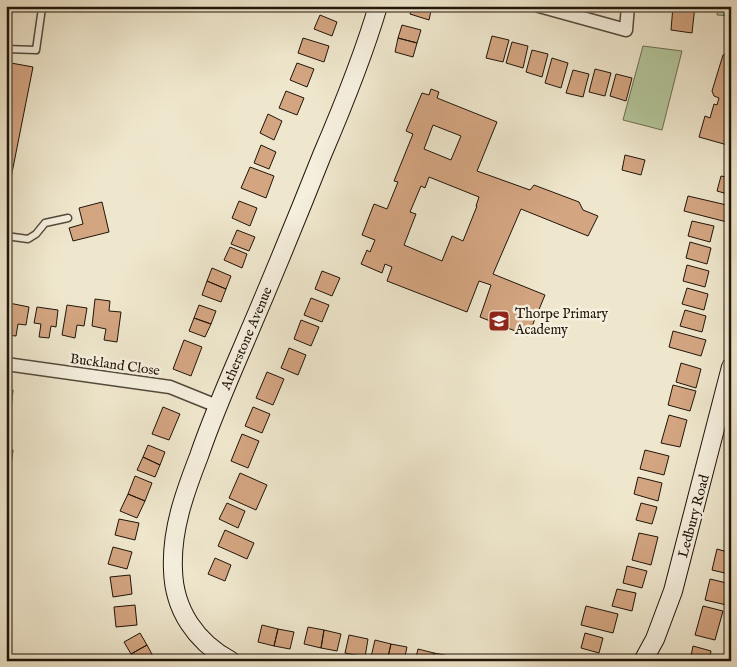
<svg xmlns="http://www.w3.org/2000/svg" width="737" height="667" font-family="'IM FELL English',serif">
  <style>
    .green { fill: #b4c79c; stroke: #6a6e53 }
    .building { fill: #d3a581; stroke: #20150a; fill-rule: evenodd }
    .lines { fill: none; stroke-linecap: round; stroke-linejoin: round }
    .lane-casing { stroke: #544a3b; stroke-width: 9 }
    .street-casing { stroke: #544a3b; stroke-width: 15 }
    .secondary-casing { stroke: #20150a; stroke-width: 20 }
    .lane { stroke: #f5efde; stroke-width: 6 }
    .street { stroke: #f5efde; stroke-width: 12 }
    .secondary { stroke: #f5efde; stroke-width: 18 }
    .labels { text-anchor: middle; stroke-width: 5; stroke-linejoin: round; paint-order: stroke }
    .poi-label { font-size: 14px; fill: #20150a; stroke: #f5efde; text-anchor: start }
    .street-label { font-size: 14px; fill: #20150a; stroke: #f5efde }
  </style>
  <rect width="100%" height="100%" fill="#efe7cd"/>
  <filter id="stains"><feTurbulence type="fractalNoise" baseFrequency=".004" numOctaves="4"/><feColorMatrix values="0 0 0 0 .2 0 0 0 0 .09 0 0 0 0 .02 0 0 0 .5 -.17"/></filter>
  <radialGradient id="worn" r=".72"><stop offset=".6" stop-color="#630" stop-opacity="0"/><stop offset="1" stop-color="#630" stop-opacity=".3"/></radialGradient>
  <path class="green" d="M718,6h13v10l-14,-1z
    M643,46l39,5 -20,79 -39,-10z"/>
  <path class="building" d="M326,6h17l-1,4z
    M412,6h20l-3,14 -19,-6z
    M673,6h22l-3,27 -21,-3z
    M320,15l17,7 -5,14 -18,-7z
    M402,25l19,5 -4,13 -19,-5z
    M492,36l17,4 -6,22 -17,-4z
    M303,38l26,8 -5,16 -26,-9z
    M398,38l19,5 -4,14 -18,-5z
    M512,42l16,4 -5,22 -17,-5z
    M532,50l16,4 -6,23 -16,-5z
    M729,52h2v94l-32,-9 6,-21 5,2 4,-14 3,1 2,-7 -5,-2 -2,-5 11,-36z
    M552,58l16,5 -7,25 -16,-5z
    M11,63l22,4 -26,131 -1,-113z
    M297,63l17,6 -7,18 -17,-7z
    M595,69l16,4 -6,23 -16,-4z
    M573,70l16,4 -6,23 -17,-4z
    M616,74l16,4 -6,23 -16,-5z
    M431,89l8,3 -2,6 60,24 -20,49 53,19 4,-5 45,17 4,8 15,6 -10,20 -67,-27 -28,65 52,21 -17,41 -48,-19 11,-32 -12,-4 -12,31 -80,-31 5,-14 -7,-3 -3,9 -21,-9 6,-14 3,2 5,-12 -13,-5 12,-31 13,5 11,-27 -4,-1 19,-47 -7,-3 16,-38 7,2zM433,125l28,11 -10,24 -27,-11zM429,177l50,20 -3,9h1l-14,35 -11,-5 -10,25 -38,-16 12,-31 -6,-2 11,-26 4,2z
    M286,91l18,7 -7,17 -18,-7z
    M268,114l14,7 -8,19 -14,-7z
    M261,145l15,7 -7,17 -15,-6z
    M625,155l20,5 -4,15 -19,-5z
    M250,167l24,9 -8,22 -25,-10z
    M721,176l10,2v17l-14,-4z
    M688,196l43,10 -4,16 -43,-11z
    M239,201l18,7 -7,18 -18,-8z
    M102,202l7,30 -36,9 -4,-13 14,-4 -4,-16z
    M692,221l22,5 -4,16 -22,-6z
    M237,230l18,7 -6,14 -18,-7z
    M690,242l21,6 -4,16 -21,-6z
    M230,247l17,7 -5,14 -18,-8z
    M687,265l22,6 -4,16 -22,-6z
    M212,268l19,8 -5,13 -19,-8z
    M322,271l18,7 -8,18 -17,-7z
    M207,281l19,8 -5,13 -19,-7z
    M687,288l21,6 -4,16 -22,-6z
    M311,298l18,7 -7,17 -18,-7z
    M95,299l15,2 -1,10 12,1 -4,30 -13,-2 2,-11 -14,-3z
    M9,303l20,4 -3,18 -8,-1 -2,12 -10,-1v-18z
    M67,305l20,3 -3,18 -7,-1 -2,13 -13,-3z
    M199,305l17,6 -5,13 -17,-6z
    M37,307l21,3 -2,17 -5,-1 -2,12 -10,-1 2,-13 -7,-1z
    M685,310l21,6 -4,16 -22,-6z
    M194,318l17,6 -6,13 -16,-6z
    M301,320l18,7 -8,19 -17,-7z
    M673,331l33,9 -5,16 -32,-9z
    M184,340l18,7 -11,29 -18,-7z
    M289,348l17,7 -8,20 -17,-7z
    M681,363l20,6 -5,19 -20,-6z
    M267,372l17,7 -11,26 -17,-7z
    M673,385l23,6 -6,20 -22,-6z
    M6,389l7,1 -2,20 -5,-1z
    M163,407l17,7 -11,26 -17,-6z
    M253,407l17,7 -8,19 -17,-7z
    M669,415l18,5 -7,27 -19,-4z
    M242,434l17,7 -11,27 -17,-7z
    M148,445l17,7 -5,13 -17,-8z
    M6,449l7,1 -2,16 -5,-1z
    M645,450l24,6 -5,19 -24,-6z
    M143,457l17,8 -5,12 -18,-7z
    M240,473l27,12 -11,25 -27,-12z
    M135,476l17,7 -7,18 -17,-7z
    M638,477l24,6 -4,18 -24,-7z
    M6,480l4,1 -2,15h-2z
    M128,494l17,7 -8,17 -17,-7z
    M227,503l18,8 -7,17 -19,-9z
    M641,503l16,4 -5,17 -16,-4z
    M119,519l20,4 -4,17 -20,-5z
    M225,530l29,13 -7,16 -29,-13z
    M639,533l19,4 -7,28 -19,-5z
    M113,547l19,5 -5,17 -19,-5z
    M717,549l14,4 -2,21 -17,-4z
    M215,558l16,7 -6,16 -17,-7z
    M627,566l20,5 -5,17 -19,-5z
    M130,575l2,19 -19,3 -3,-20z
    M710,579l21,5v22l-26,-6z
    M617,589l19,4 -4,18 -20,-5z
    M135,605l2,20 -21,2 -2,-20z
    M586,606l32,8 -5,19 -32,-8z
    M703,606l20,5 -8,29 -20,-5z
    M262,625l16,4 -4,17 -16,-4z
    M308,627l16,3 -3,18 -17,-4z
    M278,629l16,3 -4,17 -16,-3z
    M324,630l17,4 -4,17 -16,-3z
    M140,633l7,12 -16,9 -7,-12z
    M585,633l18,5 -4,15 -18,-5z
    M349,635l19,4 -3,18 -20,-4z
    M6,638l5,1 -3,22h-2z
    M375,640l16,4 -4,17 -16,-4z
    M391,644l16,3 -3,14h-17z
    M147,645l7,13 -6,3h-14l-3,-7z
    M693,646l18,5 -2,10h-19z
    M418,649l16,4 -1,8h-18z
    M434,653l16,3v5h-17z
    M460,657l11,2v2h-12z"/>
  <g class="lines">
    <g class="lane-casing">
      <path id="lane" d="M6,49l30,1 6,-42
        M6,236l22,3 8,-5 9,-11 23,-5"/>
    </g>
    <g class="street-casing">
      <path id="street" d="M539,6l87,24 2,-24
        M6,364l164,23 47,19"/>
    </g>
    <g class="secondary-casing">
      <path id="secondary" d="M231,661c-35,-19 -57,-51 -58,-91 -2,-40 12,-78 26,-114 13,-38 29,-75 45,-112 27,-63 53,-126 78,-189 21,-49 41,-98 56,-149
        M643,661l12,-22 18,-48 58,-224"/>
    </g>
    <use href="#lane" class="lane"/>
    <use href="#street" class="street"/>
    <use href="#secondary" class="secondary"/>
  </g>
  <defs>
    <g id="school-square" transform="scale(1.125)"><rect x="-9" y="-9" width="18" height="18" rx="4" fill="#8f2418" stroke="#f5efde"/><path d="M0-5L7-2L0 1L-7-2ZM-4 1L0 2.5L4 1V4Q0 6-4 4Z" fill="#fff"/></g>
  </defs>
  <g fill-rule="evenodd">
    <use href="#school-square" x="499" y="321"/>
  </g>
  <g class="labels">
    <g class="poi-label">
      <text x="515" y="318">Thorpe Primary<tspan x="515" dy="16">Academy</tspan></text>
    </g>
    <g class="street-label">
      <text transform="translate(246 338) rotate(-67)" y="5">Atherstone Avenue</text>
      <text transform="translate(115 364) rotate(8)" y="5">Buckland Close</text>
      <text transform="translate(693 516) rotate(-75)" y="5">Ledbury Road</text>
    </g>
  </g>
  <rect width="737" height="667" fill="none" stroke="#efe7cd" stroke-width="25"/>
  <rect x="8" y="8" width="722" height="652" fill="none" stroke="#20150a" stroke-width="2.5"/>
  <rect x="12" y="12" width="712" height="642" fill="none" stroke="#20150a"/>
  <rect width="100%" height="100%" filter="url(#stains)"/>
  <rect width="100%" height="100%" fill="url(#worn)"/>
</svg>
